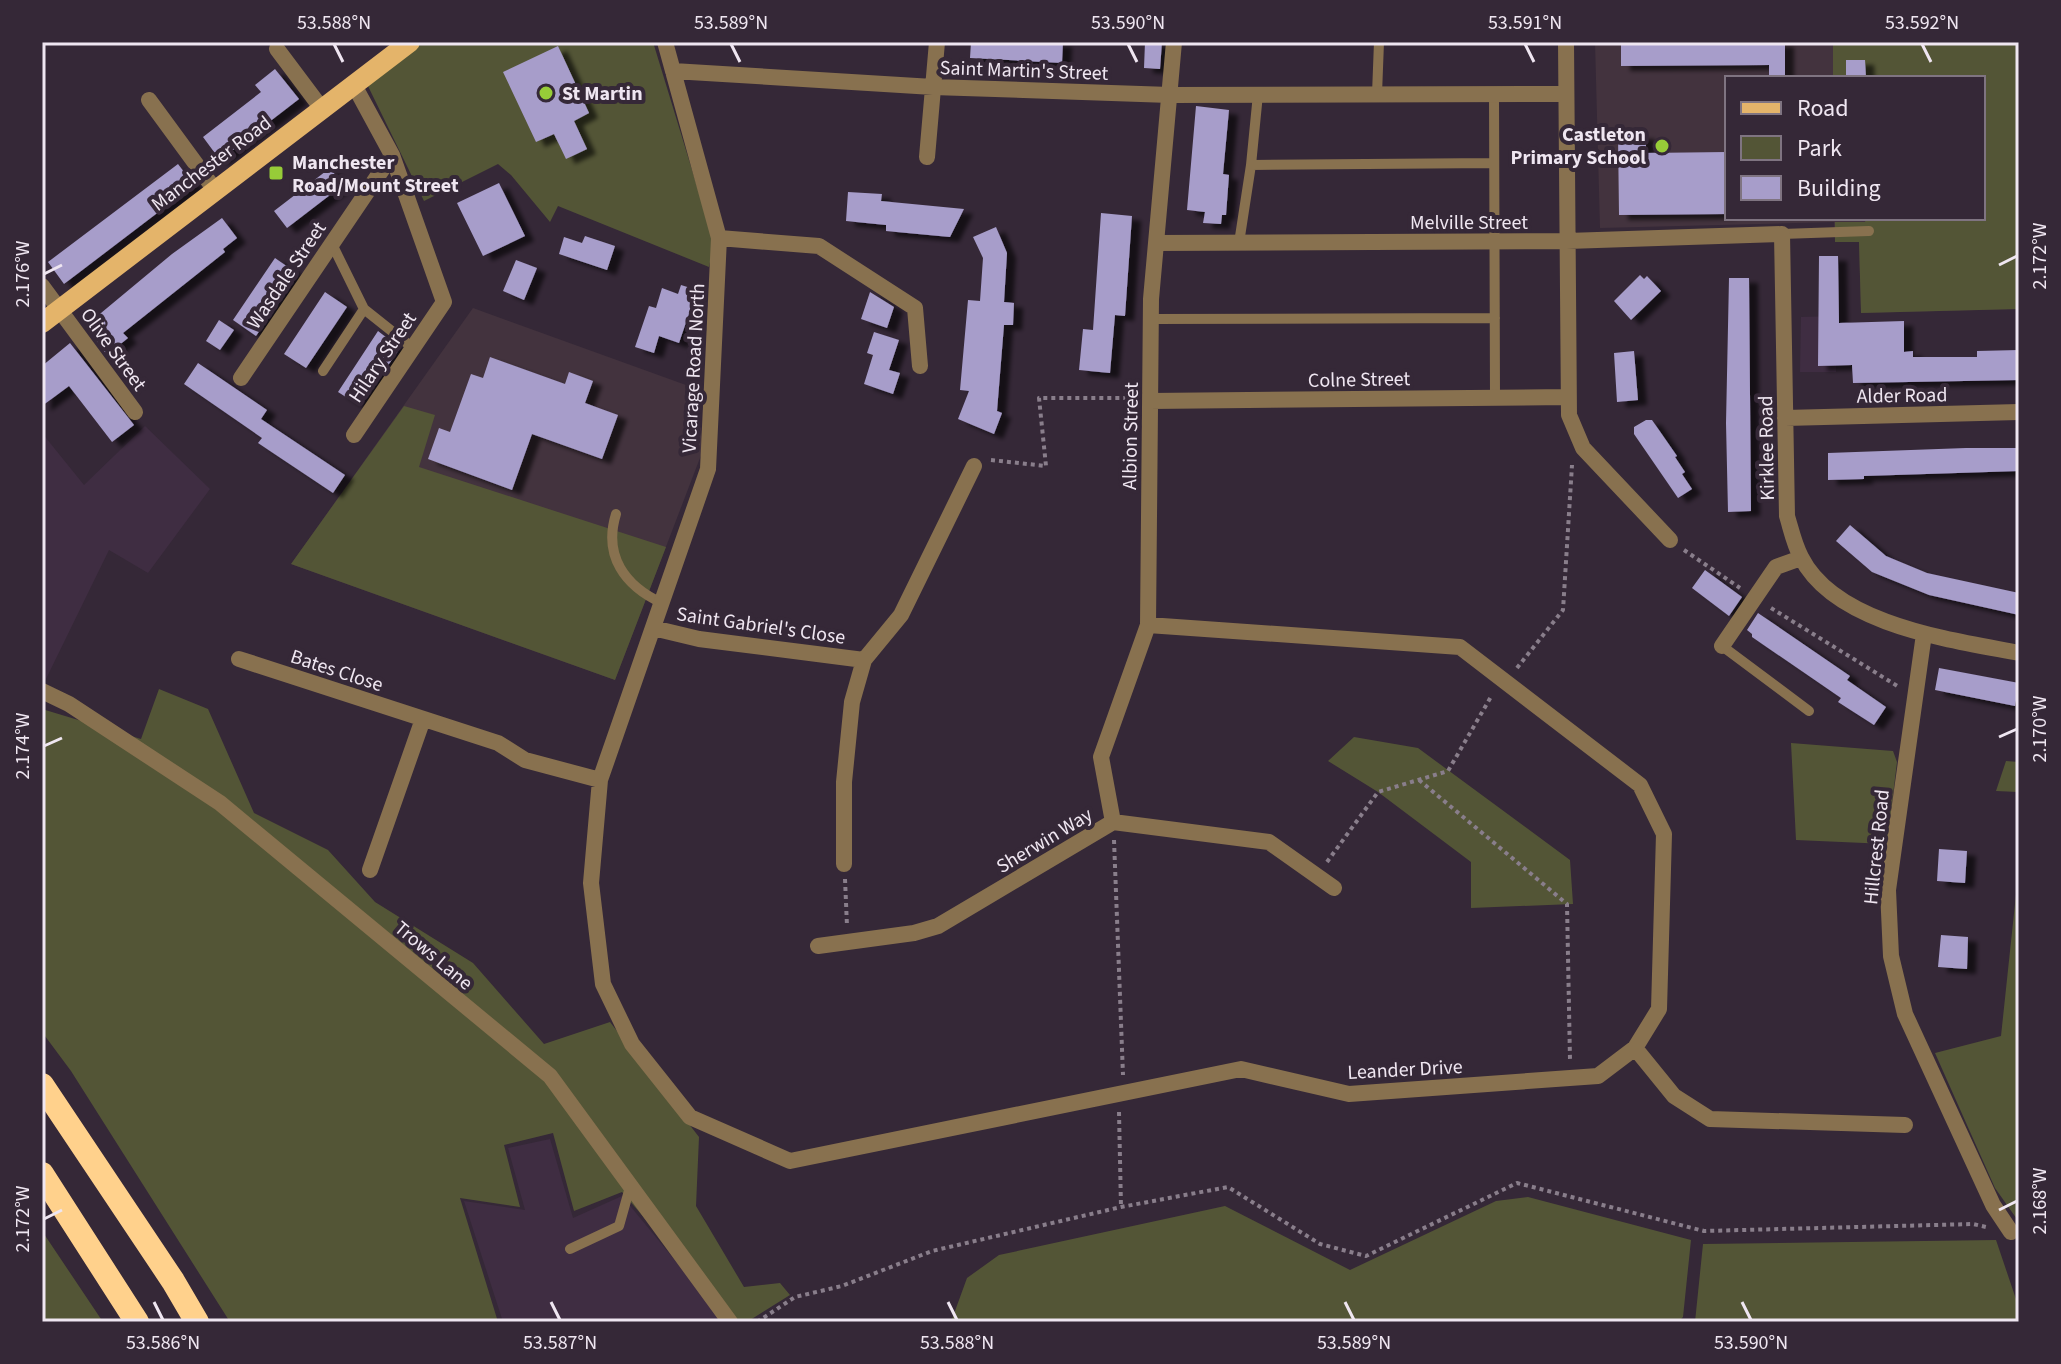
<svg xmlns="http://www.w3.org/2000/svg" width="2061" height="1364" font-family="'Source Sans 3',sans-serif">
  <style>
    .built { fill: #3f2d42 }
    .education { fill: #43333e; fill-rule: evenodd }
    .green { fill: #535536 }
    .building { fill: #a79dca; filter: url(#shadow) }
    .lines { fill: none; stroke-linecap: round; stroke-linejoin: round }
    .path { stroke: #897e8b; stroke-width: 4; stroke-dasharray: 4 4; stroke-linecap: butt }
    .lane { stroke: #88714f; stroke-width: 10 }
    .street { stroke: #88714f; stroke-width: 16 }
    .primary { stroke: #e4b46a; stroke-width: 20 }
    .highway { stroke: #ffd18c; stroke-width: 24 }
    .ticks { fill: none; stroke: #efe6f1; stroke-width: 3 }
    .poi-dot { fill: #97cc38; stroke: #352837; stroke-width: 3 }
    .labels { text-anchor: middle; stroke-width: 8; stroke-linejoin: round; paint-order: stroke }
    .street-label { font-size: 20px; fill: #efe6f1; stroke: #352837 }
    .poi-label { font-size: 20px; font-weight: bold; fill: #efe6f1; stroke: #352837; text-anchor: start }
    .neatline { fill: none; stroke: #efe6f1; stroke-width: 3 }
    .ticks-label { font-size: 20px; text-anchor: middle; fill: #efe6f1 }
  </style>
  <defs>
    <filter id="shadow"><feDropShadow dx="9" dy="5" stdDeviation="2" flood-color="#0009"/></filter>
  </defs>
  <rect width="100%" height="100%" fill="#352837"/>
  <path class="built" d="M1837,316l-1,56h-36l1,-55z
    M145,426l65,63 -62,84 -39,-23 -64,131 -3,-1v-247l42,52z
    M550,1139l23,79 49,-22 84,102 15,24h-218l-39,-121 61,9 -17,-62z"/>
  <path class="education" d="M1595,42h424v267l-158,4 -2,-71h-24l-1,-20 -234,6zM1727,78h256v140h-256z
    M473,308l224,81 6,61 -88,230 -324,-116z"/>
  <path class="green" d="M422,42h231l61,200 -5,25 -151,-61 -8,16 -39,-47 -13,-11 -74,37 -57,-117z
    M1833,42h186v267l-158,4 -2,-71h-24v-20h30l1,-4h117v-140h-150z
    M404,406l31,9 -16,52 247,80 -51,133 -324,-116z
    M159,689l49,20 46,104 74,37 47,52 98,61 71,81 66,-22 89,115 -3,69 48,81 36,-4 10,12 -43,27h-13l-112,-130 -48,19 -21,-78 -49,12 16,62 -60,-9 38,124h-268l-159,-251 -29,-39v-323l99,30z
    M1354,737l64,11 152,112 3,44 -102,4v-46l-93,-70 -50,-31z
    M1791,743l102,8 4,11 -10,82 -91,-4z
    M2006,761l13,1v460l-24,-34 -60,-135 66,-17 16,-151 1,-93 -22,-1z
    M1528,1197l163,43 -8,77 -5,5h-727l16,-44 32,-23 226,-49 125,64 146,-69z
    M42,1231l61,91h-61z
    M1996,1240l23,68v14h-324l8,-78z"/>
  <path class="building" d="M971,42h92l-1,21 -92,-5z
    M1145,42h17l-2,27 -16,-1z
    M1621,42h164v36h-16v-13l-148,1z
    M558,46l31,67 -15,8 13,28 -21,10 -12,-25 -18,8 -33,-70z
    M1846,60h19l1,18h-20z
    M275,69l24,30 -79,61 -17,-23 58,-45 -6,-7z
    M1196,106l33,4 -6,64 6,1 -3,40h-4l-1,9 -18,-1 2,-11 -18,-2z
    M1618,134h28v19l81,-1v62l-108,1z
    M178,164l16,21 -130,99 -16,-22z
    M330,168l13,17 -56,43 -13,-17z
    M499,183l26,53 -42,20 -26,-53z
    M848,192l34,2 -1,7 83,8 -14,28 -64,-6v-6l-40,-4z
    M1101,213l31,3 -7,100 -10,-1 -5,58 -31,-3 4,-41 10,1z
    M222,218l15,20 -14,11 2,3 -102,81 5,5 -21,17 -19,-26 10,-8 -3,-3 77,-64z
    M996,227l11,26 -3,49 10,1 -1,22h-9l-7,86 5,2 -8,21 -36,-15 11,-28 -9,-1 8,-90 12,1 3,-43 -10,-21z
    M585,236l30,10 -8,24 -48,-16 5,-17 18,6z
    M1819,256h19l1,67 65,-2v31l9,-1v6h64v-6l42,-1v30l-166,3 -1,-18 -34,1z
    M275,258l23,16 -42,62 -23,-16z
    M516,260l21,8 -13,32 -21,-9z
    M1640,275l4,4 3,-3 14,15 -30,29 -17,-19z
    M1729,278h20l2,233 -23,1 -2,-89z
    M681,285l16,5 -18,53 -20,-7 -5,17 -19,-6 14,-41 7,2 6,-20 16,6z
    M325,292l22,15 -41,61 -22,-14z
    M870,292l24,15 -7,21 -26,-9z
    M219,320l15,10 -14,20 -14,-9z
    M378,331l22,17 -40,58 -22,-14z
    M874,332l25,8 -10,30 11,3 -7,21 -29,-10 9,-29 -6,-2z
    M70,343l64,82 -22,17 -43,-56 -27,20v-40z
    M1634,351l4,49 -21,2 -3,-49z
    M490,357l75,27 4,-12 24,9 -8,22 33,12 -16,44 -70,-25 -20,56 -84,-31 11,-31 11,4 21,-58 12,4z
    M198,363l69,47 -6,9 84,56 -12,18 -75,-50 4,-5 -78,-54z
    M1646,420h6l25,36 -2,1 10,15 -3,2 10,15 -14,9 -44,-64v-7z
    M1966,448h53v23l-155,5v3l-36,1v-27z
    M1850,525l36,31 41,17 92,20v22l-90,-20 -57,-23 -36,-31z
    M1705,570l37,27 -13,19 -37,-28z
    M1758,613l92,63 -3,4 39,27 -12,18 -36,-23 3,-4 -89,-61v-3l-5,-4z
    M1939,668l80,15 -4,23 -80,-16z
    M1939,849l28,2 -2,32 -28,-2z
    M1941,935l27,2 -1,32 -29,-2z"/>
  <g class="lines">
    <path class="path" d="M991,460l55,6 -7,-68h93
      M1684,550l56,38
      M1771,608l128,79
      M1517,668l46,-58 9,-145
      M1419,780l148,124 3,156
      M1114,840l9,235
      M1327,862l51,-70 70,-21 44,-76
      M845,879l2,47
      M1119,1112l2,95
      M757,1322l38,-25 47,-11 90,-35 189,-44 107,-20 92,57 46,12 151,-73 187,48 269,-7 13,3"/>
    <path class="lane" d="M1258,94l-7,71 243,-2
      M1377,94l2,-52
      M1494,94l1,303
      M1782,234l87,-3
      M1239,243l12,-78
      M364,309l49,39
      M1151,319l344,-1
      M323,371l41,-62 -32,-65
      M616,514c-13,42 9,72 46,89
      M1722,646l87,65
      M570,1249l49,-23 11,-39"/>
    <path class="street" d="M665,42l54,196 -11,231 -108,311 -9,103 12,101 29,60 58,73 100,44 451,-92 108,25 249,-18 37,-28 24,-39 5,-175 -24,-49 -180,-138 -312,-22
      M1566,42l3,373 14,33 87,92
      M277,49l45,60
      M673,71l260,16 237,8 396,-1
      M354,85l38,70 52,147 -90,133
      M149,100l66,90
      M927,157l10,-115
      M719,238l100,8 96,62 5,58
      M1156,243l411,-2 215,-7 5,282c4,13 7,28 14,41 34,68 151,83 218,96
      M42,286l93,126
      M241,378l151,-223
      M1150,401l418,-4
      M1785,418l234,-6
      M653,628l46,11 165,21
      M1924,634l-36,256 3,66 14,58 88,191 18,27
      M1722,646l54,-79 25,-9
      M239,659l259,84 27,17 75,20
      M42,691l27,13 151,99 330,273 180,246
      M1113,822l-12,-65 47,-132 3,-326 23,-257
      M844,864v-82l8,-80 12,-42 37,-45 73,-149
      M370,870l53,-151
      M818,946l96,-13 24,-7 175,-104 156,20 65,46
      M1635,1048l39,48 36,23 195,6"/>
    <path class="primary" d="M42,323l368,-281"/>
    <path class="highway" d="M42,1085l131,196 24,41
      M42,1174l95,148"/>
  </g>
  <path class="ticks" d="M334,44l9,18M731,44l9,18M1128,44l9,18M1525,44l9,18M1922,44l9,18M1999,265l18,-9M44,274l18,-9M1999,737l18,-8M44,746l18,-8M1999,1210l18,-9M44,1219l18,-9M154,1302l9,18M551,1302l9,18M948,1302l9,18M1345,1302l9,18M1742,1302l9,18"/>
  <g class="poi-dot">
    <circle cx="546" cy="93" r="8"/>
    <circle cx="1662" cy="146" r="8"/>
    <rect x="268" y="165" width="16" height="16" rx="4"/>
  </g>
  <g class="labels">
    <g class="street-label">
      <text transform="translate(1024 70) rotate(2)" y="7">Saint Martin's Street</text>
      <text transform="translate(211 163) rotate(-37)" y="7">Manchester Road</text>
      <text x="1469" y="229">Melville Street</text>
      <text transform="translate(286 275) rotate(-56)" y="7">Wasdale Street</text>
      <text transform="translate(114 349) rotate(54)" y="7">Olive Street</text>
      <text transform="translate(382 357) rotate(-56)" y="7">Hilary Street</text>
      <text transform="translate(693 368) rotate(-87)" y="7">Vicarage Road North</text>
      <text transform="translate(1359 379) rotate(-1)" y="7">Colne Street</text>
      <text transform="translate(1902 395) rotate(-1)" y="7">Alder Road</text>
      <text transform="translate(1130 436) rotate(-89)" y="7">Albion Street</text>
      <text transform="translate(1766 448) rotate(-91)" y="7">Kirklee Road</text>
      <text transform="translate(761 625) rotate(8)" y="7">Saint Gabriel's Close</text>
      <text transform="translate(337 670) rotate(18)" y="7">Bates Close</text>
      <text transform="translate(1044 840) rotate(-31)" y="7">Sherwin Way</text>
      <text transform="translate(1876 847) rotate(-84)" y="7">Hillcrest Road</text>
      <text transform="translate(434 955) rotate(40)" y="7">Trows Lane</text>
      <text transform="translate(1405 1069) rotate(-3)" y="7">Leander Drive</text>
    </g>
    <g class="poi-label">
      <text x="562" y="100">St Martin</text>
      <text x="1646" y="141" text-anchor="end">Castleton<tspan x="1646" dy="23">Primary School</tspan></text>
      <text x="292" y="169">Manchester<tspan x="292" dy="23">Road/Mount Street</tspan></text>
    </g>
  </g>
  <rect width="2061" height="1364" fill="none" stroke="#352837" stroke-width="88"/>
  <rect x="1725" y="76" width="260" height="144" fill="#352837" stroke="#7f7481" stroke-width="2"/>
  <rect x="1741" y="102" width="40" height="12" fill="#e4b46a" stroke="#7f7481" stroke-width="2"/>
  <text x="1797" y="116" font-size="24" fill="#efe6f1">Road</text>
  <rect x="1741" y="136" width="40" height="24" fill="#535536" stroke="#7f7481" stroke-width="2"/>
  <text x="1797" y="156" font-size="24" fill="#efe6f1">Park</text>
  <rect x="1741" y="176" width="40" height="24" fill="#a79dca" stroke="#7f7481" stroke-width="2"/>
  <text x="1797" y="196" font-size="24" fill="#efe6f1">Building</text>
  <rect x="44" y="44" width="1973" height="1276" class="neatline"/>
  <g class="ticks-label">
    <text x="334" y="29">53.588°N</text>
    <text x="731" y="29">53.589°N</text>
    <text x="1128" y="29">53.590°N</text>
    <text x="1525" y="29">53.591°N</text>
    <text x="1922" y="29">53.592°N</text>
    <text transform="translate(2039 256) rotate(-90)" y="7">2.172°W</text>
    <text transform="translate(22 274) rotate(-90)" y="7">2.176°W</text>
    <text transform="translate(2039 729) rotate(-90)" y="7">2.170°W</text>
    <text transform="translate(22 746) rotate(-90)" y="7">2.174°W</text>
    <text transform="translate(2039 1201) rotate(-90)" y="7">2.168°W</text>
    <text transform="translate(22 1219) rotate(-90)" y="7">2.172°W</text>
    <text x="163" y="1349">53.586°N</text>
    <text x="560" y="1349">53.587°N</text>
    <text x="957" y="1349">53.588°N</text>
    <text x="1354" y="1349">53.589°N</text>
    <text x="1751" y="1349">53.590°N</text>
  </g>
</svg>
